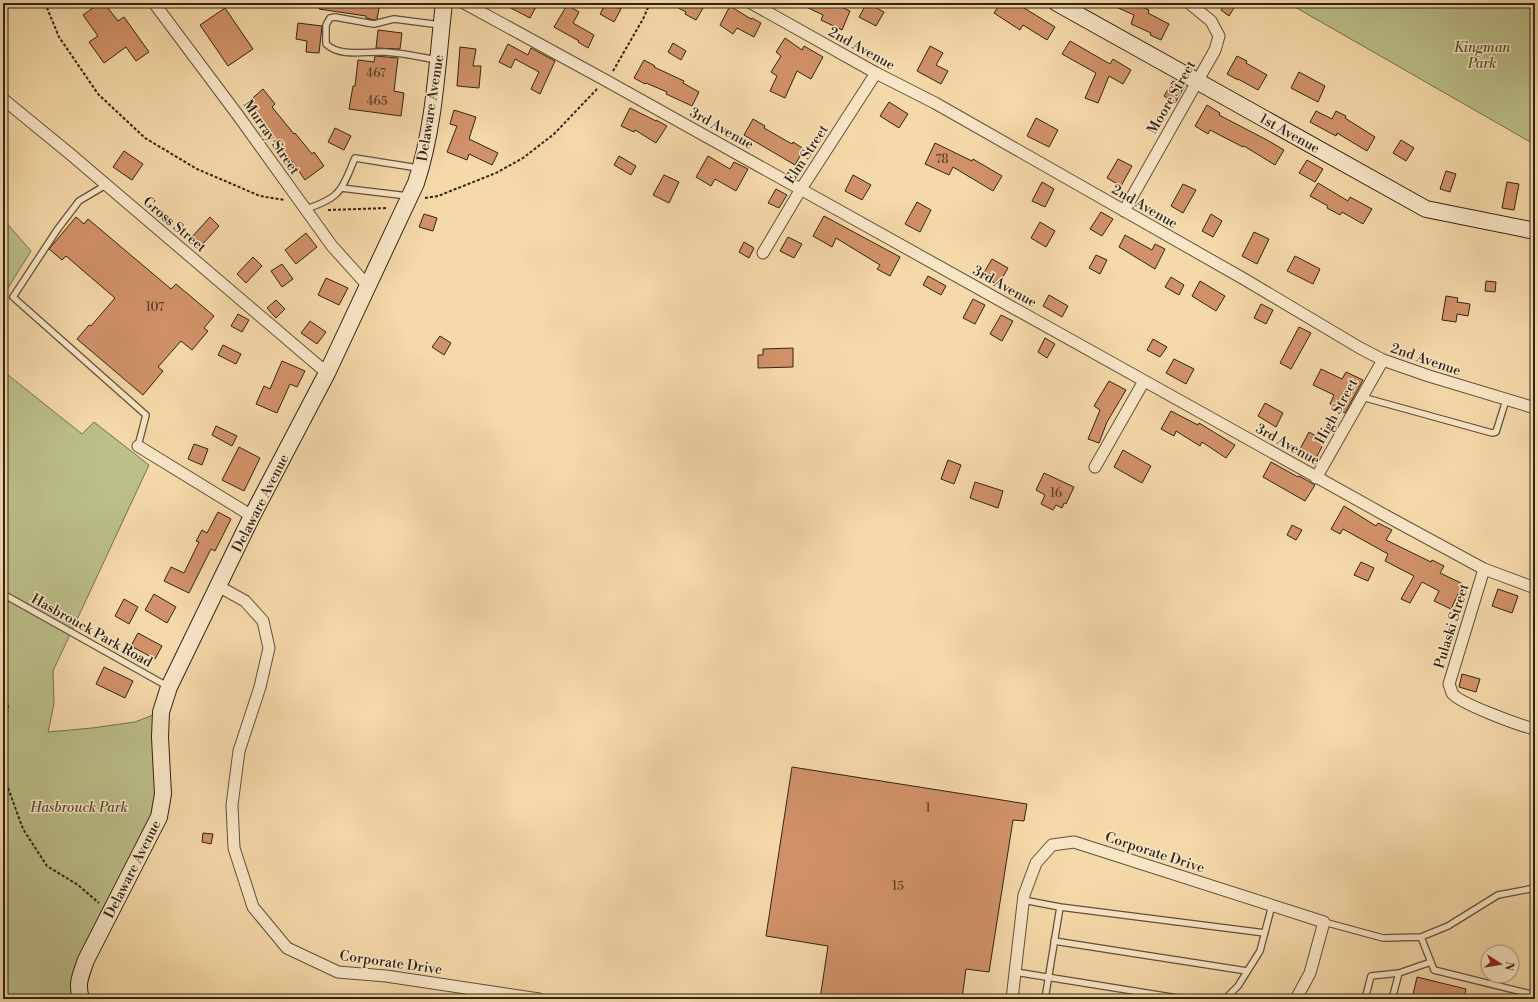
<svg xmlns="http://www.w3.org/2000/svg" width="1538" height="1002" font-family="'Libre Bodoni',serif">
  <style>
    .green { fill: #bbbf89; stroke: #747250 }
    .building { fill: #d29269; stroke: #2e2416 }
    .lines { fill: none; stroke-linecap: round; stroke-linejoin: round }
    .lane-casing { stroke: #60513b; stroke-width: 8 }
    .street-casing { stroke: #60513b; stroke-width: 13 }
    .secondary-casing { stroke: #2e2416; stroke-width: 18 }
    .path { stroke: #2e2416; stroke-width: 2; stroke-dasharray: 3 2; stroke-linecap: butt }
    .lane { stroke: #f9e6c7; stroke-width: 5.5 }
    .street { stroke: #f9e6c7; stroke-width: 11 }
    .secondary { stroke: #f9e6c7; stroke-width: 16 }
    .labels { text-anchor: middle; stroke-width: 3; stroke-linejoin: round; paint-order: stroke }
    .number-label { font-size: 12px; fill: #57402b }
    .park-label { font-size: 14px; font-style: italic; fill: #514b33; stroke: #f9e6c7 }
    .street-label { font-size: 14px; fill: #2e2416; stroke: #f9e6c7 }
  </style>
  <rect width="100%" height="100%" fill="#f6d9a9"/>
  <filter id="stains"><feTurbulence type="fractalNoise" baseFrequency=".005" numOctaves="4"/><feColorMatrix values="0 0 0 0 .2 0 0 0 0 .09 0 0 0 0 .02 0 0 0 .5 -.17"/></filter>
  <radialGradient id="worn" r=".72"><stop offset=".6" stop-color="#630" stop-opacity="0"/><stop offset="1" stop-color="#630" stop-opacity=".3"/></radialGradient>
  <path class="green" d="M1288,3h247v139l-3,1z
    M3,219l28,32 -28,45z
    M3,371l79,63 12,-12 55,43 -96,206 1,33 -6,28 44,-4 43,-6 26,-10 2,82 -77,166 -5,39h-78z"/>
  <path class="building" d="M100,3h4l14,18 6,-4 25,35 -13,9 -10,-14 -22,16 -15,-21 9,-6 -15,-21z
    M320,3h60l-3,16 -3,1 -8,-2v-2l-47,-7z
    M501,3h37l-8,15z
    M606,3h4l11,6 -7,13 -14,-8z
    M669,3h37l-10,17 -11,-6 1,-2z
    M798,3h35l17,8 -8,19 -21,-10 2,-5z
    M867,3l17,9 -8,14 -17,-9z
    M1001,3h15l39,24 -8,13 -24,-15 -3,5 -26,-17z
    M1107,3h26l16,7 -1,3 21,11 -8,16 -11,-5 1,-2 -20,-9 3,-9z
    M1225,3h12l-8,13 -8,-6z
    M567,5l12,7 -6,11 21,12 -6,13 -10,-6 1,-1 -25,-14z
    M730,6l21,13 1,-1 9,5 -7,14 -17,-9 -4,6 -13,-9z
    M225,8l28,41 -25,17 -28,-41z
    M298,23l24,3 -3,27 -13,-1 1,-11 -11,-2z
    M378,30l24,3 -2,16 -24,-1z
    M785,38l17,12 2,-4 19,11 -12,22 -14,-8 -12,27 -15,-7 7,-15 -6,-4 10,-16 -5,-4z
    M1070,41l40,23 3,-5 18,11 -8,14 -14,-8 -11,27 -13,-5 11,-25 -34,-19z
    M673,43l13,8 -5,9 -13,-8z
    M508,44l20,11 3,-7 24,13 -15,33 -9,-5 8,-17 -24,-13 -4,9 -12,-6z
    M930,46l13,7 -7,12 12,6 -7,13 -24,-13z
    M460,47l16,2 -3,17h8l-2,22 -22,-2z
    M375,56l23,2 -4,33 10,2 -3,23 -52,-7 4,-23h2l3,-26 16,2z
    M1237,56l10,5 -1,2 21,12 -9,15 -20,-11v1l-11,-6z
    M644,60l11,6 -1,1 30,14 -1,2 16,9 -7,14 -26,-12 1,-2 -21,-9 -1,1 -11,-6z
    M1299,72l26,14 -7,16 -27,-14z
    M1173,81l11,6 -9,16 -11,-7z
    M263,89l12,15 -3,3 22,27 1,-1 17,21 2,-2 10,14 -19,14 -16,-23 -1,2 -25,-33 2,-2 -18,-21z
    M889,102l19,12 -9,14 -19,-12z
    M1207,105l13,8 -1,2 48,25 17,10 -9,15 -31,-19 -1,1 -33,-17 -2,4 -13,-8z
    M630,108l26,13v-1l11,6 -11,17 -21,-13 -1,2 -13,-6z
    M454,110l22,7 -7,22 29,14 -6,12 -23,-11 -2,6 -20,-8 10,-26 -7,-2z
    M1316,111l16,8 4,-8 10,5 -1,2 30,19 -8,14 -30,-18 -1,3 -26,-14z
    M1036,118l22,12 -9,17 -22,-11z
    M753,119l12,7 -1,2 28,16 1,-2 11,7 -9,16 -51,-30z
    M335,128l16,8 -7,14 -16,-8z
    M1401,140l13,8 -8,13 -13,-8z
    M935,143l37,18 1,-2 29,17 -9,15 -40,-24 -4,8 -24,-11z
    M124,151l19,13 -11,16 -19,-13z
    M619,156l17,10 -5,9 -17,-10z
    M708,156l22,13 4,-7 14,7 -12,22 -21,-12 -4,7 -15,-9z
    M1118,159l14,7 -11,20 -14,-8z
    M1307,160l16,9 -8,13 -16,-9z
    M1446,171l10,3 -6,18 -10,-3z
    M664,175l15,7 -10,21 -16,-8z
    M853,175l18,10 -9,15 -17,-9z
    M1042,182l12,7 -9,18 -13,-6z
    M1507,182l12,2 -5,26 -12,-2z
    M1318,183l30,18 2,-4 22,12 -9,15 -21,-12 -2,3 -13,-7 1,-2 -18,-10z
    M1183,184l13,6 -13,23 -12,-7z
    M776,189l11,6 -8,13 -11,-5z
    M917,202l14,8 -11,22 -15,-8z
    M1101,212l12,7 -11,17 -12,-7z
    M424,214l13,4 -4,13 -14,-4z
    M1211,214l11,7 -9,16 -11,-6z
    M824,216l76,41 -10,19 -13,-7 3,-4 -44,-27 -4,9 -19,-11z
    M76,217l8,7 4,-5 83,70 5,-5 38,32 -10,12 4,3 -16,19 -11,-9 -23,26 5,4 -20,24 -66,-56 12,-14 2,1 24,-28 -49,-42 -4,4 -13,-11z
    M210,217l9,9 -19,21 -9,-9z
    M1040,222l15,9 -9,16 -15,-9z
    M1254,232l15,7 -12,25 -15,-8z
    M306,233l11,14 -21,17 -11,-14z
    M1125,235l27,15 3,-6 10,5 -10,20 -36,-22z
    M788,237l14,7 -8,14 -14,-7z
    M744,242l10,6 -5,10 -10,-6z
    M1096,255l11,5 -7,14 -11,-6z
    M1295,256l25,13 -7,15 -26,-13z
    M253,257l9,9 -16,17 -9,-9z
    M992,259l16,9 -10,17 -16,-9z
    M282,264l11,15 -11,8 -11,-16z
    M928,276l18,10 -5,9 -18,-10z
    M1171,277l13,8 -5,10 -14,-8z
    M326,278l22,10 -9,17 -21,-10z
    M1200,281l25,15 -9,15 -24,-15z
    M1486,281l10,1 -1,10 -10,-1z
    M1049,295l19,11 -6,11 -19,-11z
    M1446,296l12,2 -1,4 13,2 -2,12 -11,-2 -1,8 -14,-2z
    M973,299l12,6 -10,19 -12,-6z
    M276,300l9,9 -9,9 -9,-10z
    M1261,304l12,6 -7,14 -12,-6z
    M238,314l11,6 -7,12 -11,-6z
    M1001,315l12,6 -11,20 -12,-7z
    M310,321l16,11 -9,12 -16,-11z
    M1299,327l12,6 -20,36 -11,-6z
    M440,336l11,7 -7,12 -12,-8z
    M1045,338l10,6 -8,14 -9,-6z
    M1153,339l14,8 -7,10 -13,-7z
    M223,345l18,9 -5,10 -18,-9z
    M793,348v19l-35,1v-13h5v-6z
    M1174,359l20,10 -8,15 -20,-11z
    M282,361l23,10 -8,16 -7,-3 -13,29 -21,-9 8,-18 6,3z
    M1321,369l21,10 4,-7 17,8 -18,33 -15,-9 4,-9 -21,-10z
    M1109,381l17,9 -19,32 -8,21 -11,-4 12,-29 -6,-4z
    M1265,403l18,10 -7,14 -18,-11z
    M1171,411l27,14 1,-2 36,22 -9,13 -24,-16 -2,4 -24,-15 -2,5 -13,-7z
    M216,426l21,10 -5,10 -20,-11z
    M1309,432l16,9 -10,19 -16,-9z
    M194,444l14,5 -6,16 -14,-6z
    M239,447l21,11 -16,33 -22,-11z
    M1123,450l28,16 -9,17 -28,-16z
    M948,460l13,5 -7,19 -13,-5z
    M1271,462l27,15 1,-1 16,9 -10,16 -42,-24z
    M1044,473l30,14 -8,17 -2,-1 -2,5 -6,-3 -3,5 -12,-6 4,-9 -9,-5z
    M975,482l28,9 -5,17 -28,-10z
    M1344,506l32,20 2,-3 14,7 -6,10 45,22 1,-2 12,6 -4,7 23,11 -12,25 -17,-8 5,-10 -17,-9 -12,21 -9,-4 13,-23 -29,-15 3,-7 -45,-25 -3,5 -9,-5z
    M218,512l13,7 -16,32 -4,-2 -22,44 -25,-12 7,-14 13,6 15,-31 -3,-1 6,-11 5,3z
    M1292,525l10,5 -6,10 -9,-5z
    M1361,562l13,6 -6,13 -14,-6z
    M1498,589l20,7 -6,17 -20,-7z
    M154,594l22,13 -9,16 -22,-13z
    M124,599l14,8 -9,17 -14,-8z
    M138,633l24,13 -7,13 -24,-13z
    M104,667l29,14 -8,17 -29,-14z
    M1462,674l18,5 -4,13 -17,-5z
    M792,767l235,37 -3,17 -11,-1 -24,152 -23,-3 -4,30h-142l8,-53 -62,-10z
    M203,833l10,1 -2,10 -9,-2z
    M1417,977l49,12 -2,10h-52z"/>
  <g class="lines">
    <g class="lane-casing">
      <path id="lane" d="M437,60c-17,-3 -34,-7 -52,-8 -19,-1 -44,6 -59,-8v-19l4,-7 5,-1 33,6 6,1 20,-5 47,6
        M106,185l-27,16 -22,29 -44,67 133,118 -8,31
        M341,188l67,8
        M305,209c9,-2 25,-9 31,-15 9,-8 14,-25 19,-36l63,10
        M1362,397l130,36 4,-1 10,-32
        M3,594l164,92
        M1023,900l37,7
        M1324,922l59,16 38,-1 27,-11 50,-31 37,-7
        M1421,937l13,33 101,25
        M1054,941l193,30
        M1015,972l169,27
        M1045,999l15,-92 205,26
        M1225,999l13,-13 22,-35 12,-46
        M1365,999l6,-23 28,-3 32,-11
        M1392,999l7,-26"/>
    </g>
    <g class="street-casing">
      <path id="street" d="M154,3l83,111 95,132 36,40
        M464,3l141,77 785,438 94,51 51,19
        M751,3l125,70 59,30 309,176 116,69 23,12 46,16 106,32
        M3,99l66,54 258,220
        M1124,211l91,-161 4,-14 -8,-15 -22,-18
        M763,253l38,-64 75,-116
        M138,446l114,70
        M1095,467l49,-86
        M1316,478l67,-118
        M1484,569l-35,115c1,2 2,6 3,9 6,10 69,33 83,36
        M218,586l27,15 18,20 6,27 -9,39 -21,64 -7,54 2,43 19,59 34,41 51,24 48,4 153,23
        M1012,999l12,-104 12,-32 16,-18 22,-3 250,80 -14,51 -14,26"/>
    </g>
    <g class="secondary-casing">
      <path id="secondary" d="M1057,3l369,206 109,22
        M81,999c-5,-16 0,-24 5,-39l73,-143 4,-23 -3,-57 1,-25 8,-25 83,-171 75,-143 89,-190c19,-58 21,-120 28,-180"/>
    </g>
    <path class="path" d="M45,3l14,34 39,57 47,44 52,31 63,27 25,4
      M613,71l30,-52 7,-16
      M425,198l13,-2 58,-23 27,-15 31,-24 44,-46
      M328,210l60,-2
      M3,703l5,3 -5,38
      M3,774l20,55 24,37 31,19 21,18"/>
    <use href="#lane" class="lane"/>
    <use href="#street" class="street"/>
    <use href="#secondary" class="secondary"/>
  </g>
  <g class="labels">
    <g class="number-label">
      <text x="376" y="77">467</text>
      <text x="377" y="105">465</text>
      <text x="942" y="163">78</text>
      <text x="155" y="311">107</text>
      <text x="1056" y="497">16</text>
      <text x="928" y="812">1</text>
      <text x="898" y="890">15</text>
    </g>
    <g class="park-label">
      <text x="1482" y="52">Kingman<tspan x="1482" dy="16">Park</tspan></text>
      <text x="79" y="812">Hasbrouck Park</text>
    </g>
    <g class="street-label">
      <text transform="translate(862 48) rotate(29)" y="5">2nd Avenue</text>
      <text transform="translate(1171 97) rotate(-60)" y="5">Moore Street</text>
      <text transform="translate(430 108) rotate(-81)" y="5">Delaware Avenue</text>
      <text transform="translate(722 128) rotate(29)" y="5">3rd Avenue</text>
      <text transform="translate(1290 133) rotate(29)" y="5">1st Avenue</text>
      <text transform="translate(272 137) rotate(55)" y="5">Murray Street</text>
      <text transform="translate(806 154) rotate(-57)" y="5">Elm Street</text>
      <text transform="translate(1145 206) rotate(30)" y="5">2nd Avenue</text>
      <text transform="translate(175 224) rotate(40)" y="5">Gross Street</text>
      <text transform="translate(1005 286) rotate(29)" y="5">3rd Avenue</text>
      <text transform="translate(1426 359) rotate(19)" y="5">2nd Avenue</text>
      <text transform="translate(1336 411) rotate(-61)" y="5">High Street</text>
      <text transform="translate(1288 444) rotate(29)" y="5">3rd Avenue</text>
      <text transform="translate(260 503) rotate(-63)" y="5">Delaware Avenue</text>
      <text transform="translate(1451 626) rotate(-73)" y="5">Pulaski Street</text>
      <text transform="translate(92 630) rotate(29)" y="5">Hasbrouck Park Road</text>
      <text transform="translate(1155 852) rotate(18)" y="5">Corporate Drive</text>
      <text transform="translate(132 869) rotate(-63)" y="5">Delaware Avenue</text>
      <text transform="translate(391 962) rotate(8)" y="5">Corporate Drive</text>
    </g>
  </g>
  <rect width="1538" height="1002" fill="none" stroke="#f6d9a9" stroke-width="16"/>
  <rect x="4" y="4" width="1530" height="994" fill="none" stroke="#2e2416" stroke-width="2"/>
  <rect x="8" y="8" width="1522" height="986" fill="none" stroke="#2e2416"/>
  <g transform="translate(1500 964) rotate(102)"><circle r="19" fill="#f9e6c7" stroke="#a89880"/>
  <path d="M0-3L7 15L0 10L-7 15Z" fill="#8f2418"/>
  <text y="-6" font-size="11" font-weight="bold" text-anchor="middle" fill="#2e2416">N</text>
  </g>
  <rect width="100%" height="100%" filter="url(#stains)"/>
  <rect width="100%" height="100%" fill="url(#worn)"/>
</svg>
